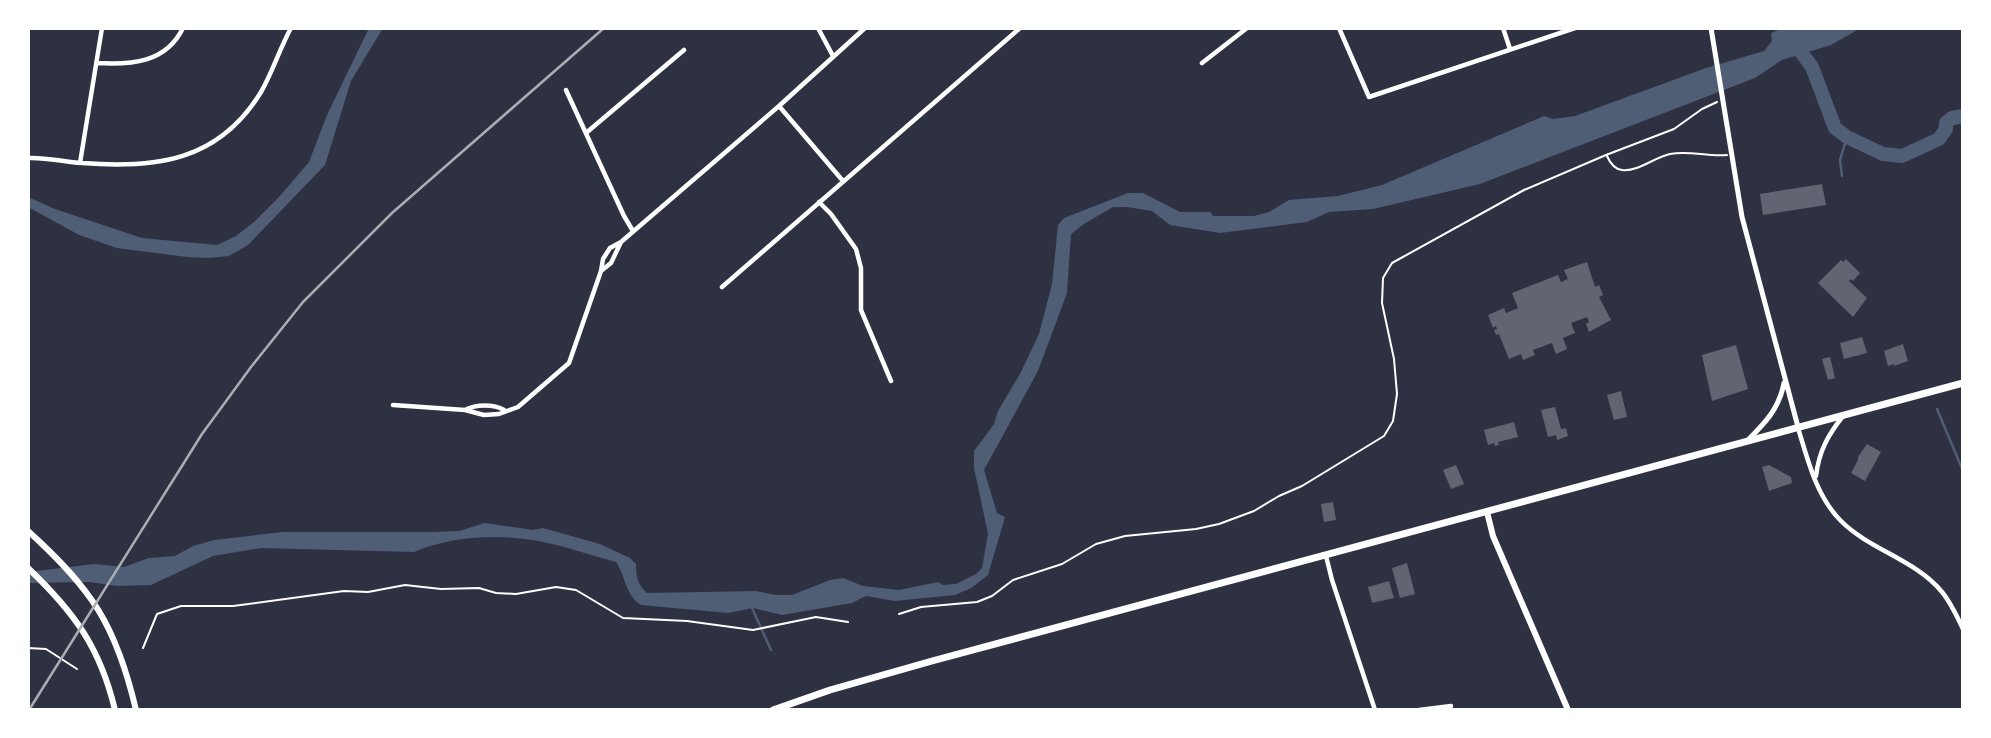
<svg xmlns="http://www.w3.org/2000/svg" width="1991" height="738" font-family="Arial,sans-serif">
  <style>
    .water { fill: #4f5d75 }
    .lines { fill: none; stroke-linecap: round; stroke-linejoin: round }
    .stream { stroke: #4f5d75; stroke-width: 2.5 }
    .river { stroke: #4f5d75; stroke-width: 14 }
    .building { fill: #626471 }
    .path { stroke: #fff; stroke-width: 2 }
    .minor { stroke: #fff; stroke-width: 4.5 }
    .tertiary { stroke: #fff; stroke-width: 5 }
    .secondary { stroke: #fff; stroke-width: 6 }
    .trunk { stroke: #fff; stroke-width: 7 }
    .rail { stroke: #abadb3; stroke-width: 2.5 }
  </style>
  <rect width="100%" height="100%" fill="#2d3142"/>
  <path class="water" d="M369,28h14l-32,53 -26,84 -77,80 -19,11 -21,2 -21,-1 -70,-9 -38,-13 -51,-28v-10l27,12 87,29 75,7 19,-9 18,-14 25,-25 30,-35 18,-47z
    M1783,28h83l-7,1 -28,16 -49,15 -27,18 -275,106 -107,25 -44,3 -22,10 -87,11 -50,-8 -18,-14 -25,-4h-14l-29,17 -13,10 -4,59 -29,78 -54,99 13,43 8,4 -17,58 -17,13 -16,7 -60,6 -29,-5 -14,7 -70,12 -29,-7 -25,5 -87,-8c-16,-10 -15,-28 -25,-43 -27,-7 -56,-18 -84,-22 -39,-6 -82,-3 -118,12l-153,-4 -48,8 -62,29 -34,1 -28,-4 -61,1v-11l66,-8 30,3 25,-9 26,-2 18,-10 21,-6 69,-8h150l26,-1 26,-8 48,7 10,-2 57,16 30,14 6,6c0,12 1,20 11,29l109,-2 20,4h16l38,-15 13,-2 20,8 36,4 39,-8 5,3 13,-1 20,-10 6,-6 6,-34 -14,-66v-17l20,-27 4,-13 23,-39 18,-38 13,-50 6,-59 6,-7 64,-25h15l37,19h30l3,4h41l15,-4 20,-12 49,-4 44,-11 162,-69 9,3 22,-3 131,-48 58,-17 8,-10 -1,-8z"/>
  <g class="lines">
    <path class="stream" d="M1842,176l-2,-16 7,-23
      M1937,409l26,62
      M752,608l19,42"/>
    <path class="river" d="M1793,41l19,26 23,61 12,9 36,17 19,2 37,-17 7,-10v-6l6,-5 11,-2"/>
  </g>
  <path class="building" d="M1822,184l4,21 -63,10 -3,-21z
    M1846,259l14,14 -7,8 -2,-2 -2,2 18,17 -14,19 -35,-34 23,-23 2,2z
    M1587,262l8,25 4,-2 4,10 -4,2 12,23 -22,12 -3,-8 3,-2 -2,-5 -16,6 4,10 -12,5 4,11 -11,5 -4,-11 -19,7 2,5 -12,5 -2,-6 -12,5 -10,-25 -3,1 -2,-5 3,-1 -1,-3 -3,2 -5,-13 16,-7 2,5 12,-5 -6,-15 46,-18 3,7 7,-3 -4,-9z
    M1862,337l5,16 -23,6 -4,-16z
    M1903,344l5,17 -14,5v-2l-6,2 -4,-15z
    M1736,345l12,44 -36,12 -10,-46z
    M1830,357l5,21 -7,2 -6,-21z
    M1621,391l6,26 -13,3 -7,-25z
    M1555,407l6,22 5,-1 2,8 -11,4 -1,-5 -8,2 -7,-27z
    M1514,422l4,15 -20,5 1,3 -4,1 -1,-3 -6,2 -4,-15z
    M1867,444l14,8 -16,29 -14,-8 7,-13v-3z
    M1456,465l8,19 -13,5 -8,-19z
    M1769,465l22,12 1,6 -23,8 -7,-24z
    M1333,502l3,18 -12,2 -3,-18z
    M1407,563l8,31 -15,4 -8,-30z
    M1389,581l5,17 -22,5 -4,-16z"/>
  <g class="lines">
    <path class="path" d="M1607,156c3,7 7,13 15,14 16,2 33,-13 48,-16 19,-4 37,3 57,1
      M899,614l22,-7 56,-5 15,-6 21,-16 49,-16 34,-20 29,-8 71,-7 23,-5 35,-13 25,-15 23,-10 82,-50 9,-15 4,-27 -3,-35 -12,-56 1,-25 9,-15 132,-73 82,-35 68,-26 28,-20 15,-7
      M28,648l18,1 31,20
      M143,648l14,-34 24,-8h52l111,-15 24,1 37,-7 36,4 38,-1 17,5 20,1 40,-7 20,3 47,28 64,3 66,9 63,-13 32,5"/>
    <path class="minor" d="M818,28l15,28
      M1339,28l30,69 206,-69
      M1503,28l7,21
      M97,63c34,2 69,0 86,-35
      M1202,63l45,-35
      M566,90l58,126 9,15
      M779,106l64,75
      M586,133l98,-83
      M28,158c18,-1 36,4 54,5 74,6 137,-2 179,-71 11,-19 19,-44 30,-64
      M80,163l22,-135
      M819,202l12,12 25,35 5,19v42l30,71
      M601,271l10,-8 10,-21
      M722,287l298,-259
      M393,405l72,5 19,5 15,-1 19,-7 51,-44 32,-92 2,-12 7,-11 11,-6 158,-136 86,-78
      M465,410c11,-6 29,-6 39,0
      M1798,428c10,32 18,68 43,93 29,29 75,39 101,71 9,11 15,24 21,37
      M1816,476c3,-25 12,-41 27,-60
      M1326,556l6,24 43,130
      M1419,710l32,-4"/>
    <path class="tertiary" d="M1711,28l31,189 56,210
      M1747,441c18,-18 32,-32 37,-58"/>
    <path class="secondary" d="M1487,512l6,24 75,174
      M28,531c64,58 88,94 108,179
      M28,568c46,44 72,79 87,142"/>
    <path class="trunk" d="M773,710l57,-20 102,-29 1031,-278"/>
    <path class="rail" d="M29,710l173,-276 49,-67 52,-65 89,-89 212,-185"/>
  </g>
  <rect width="1991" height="738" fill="none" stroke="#ffffff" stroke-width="60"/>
</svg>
